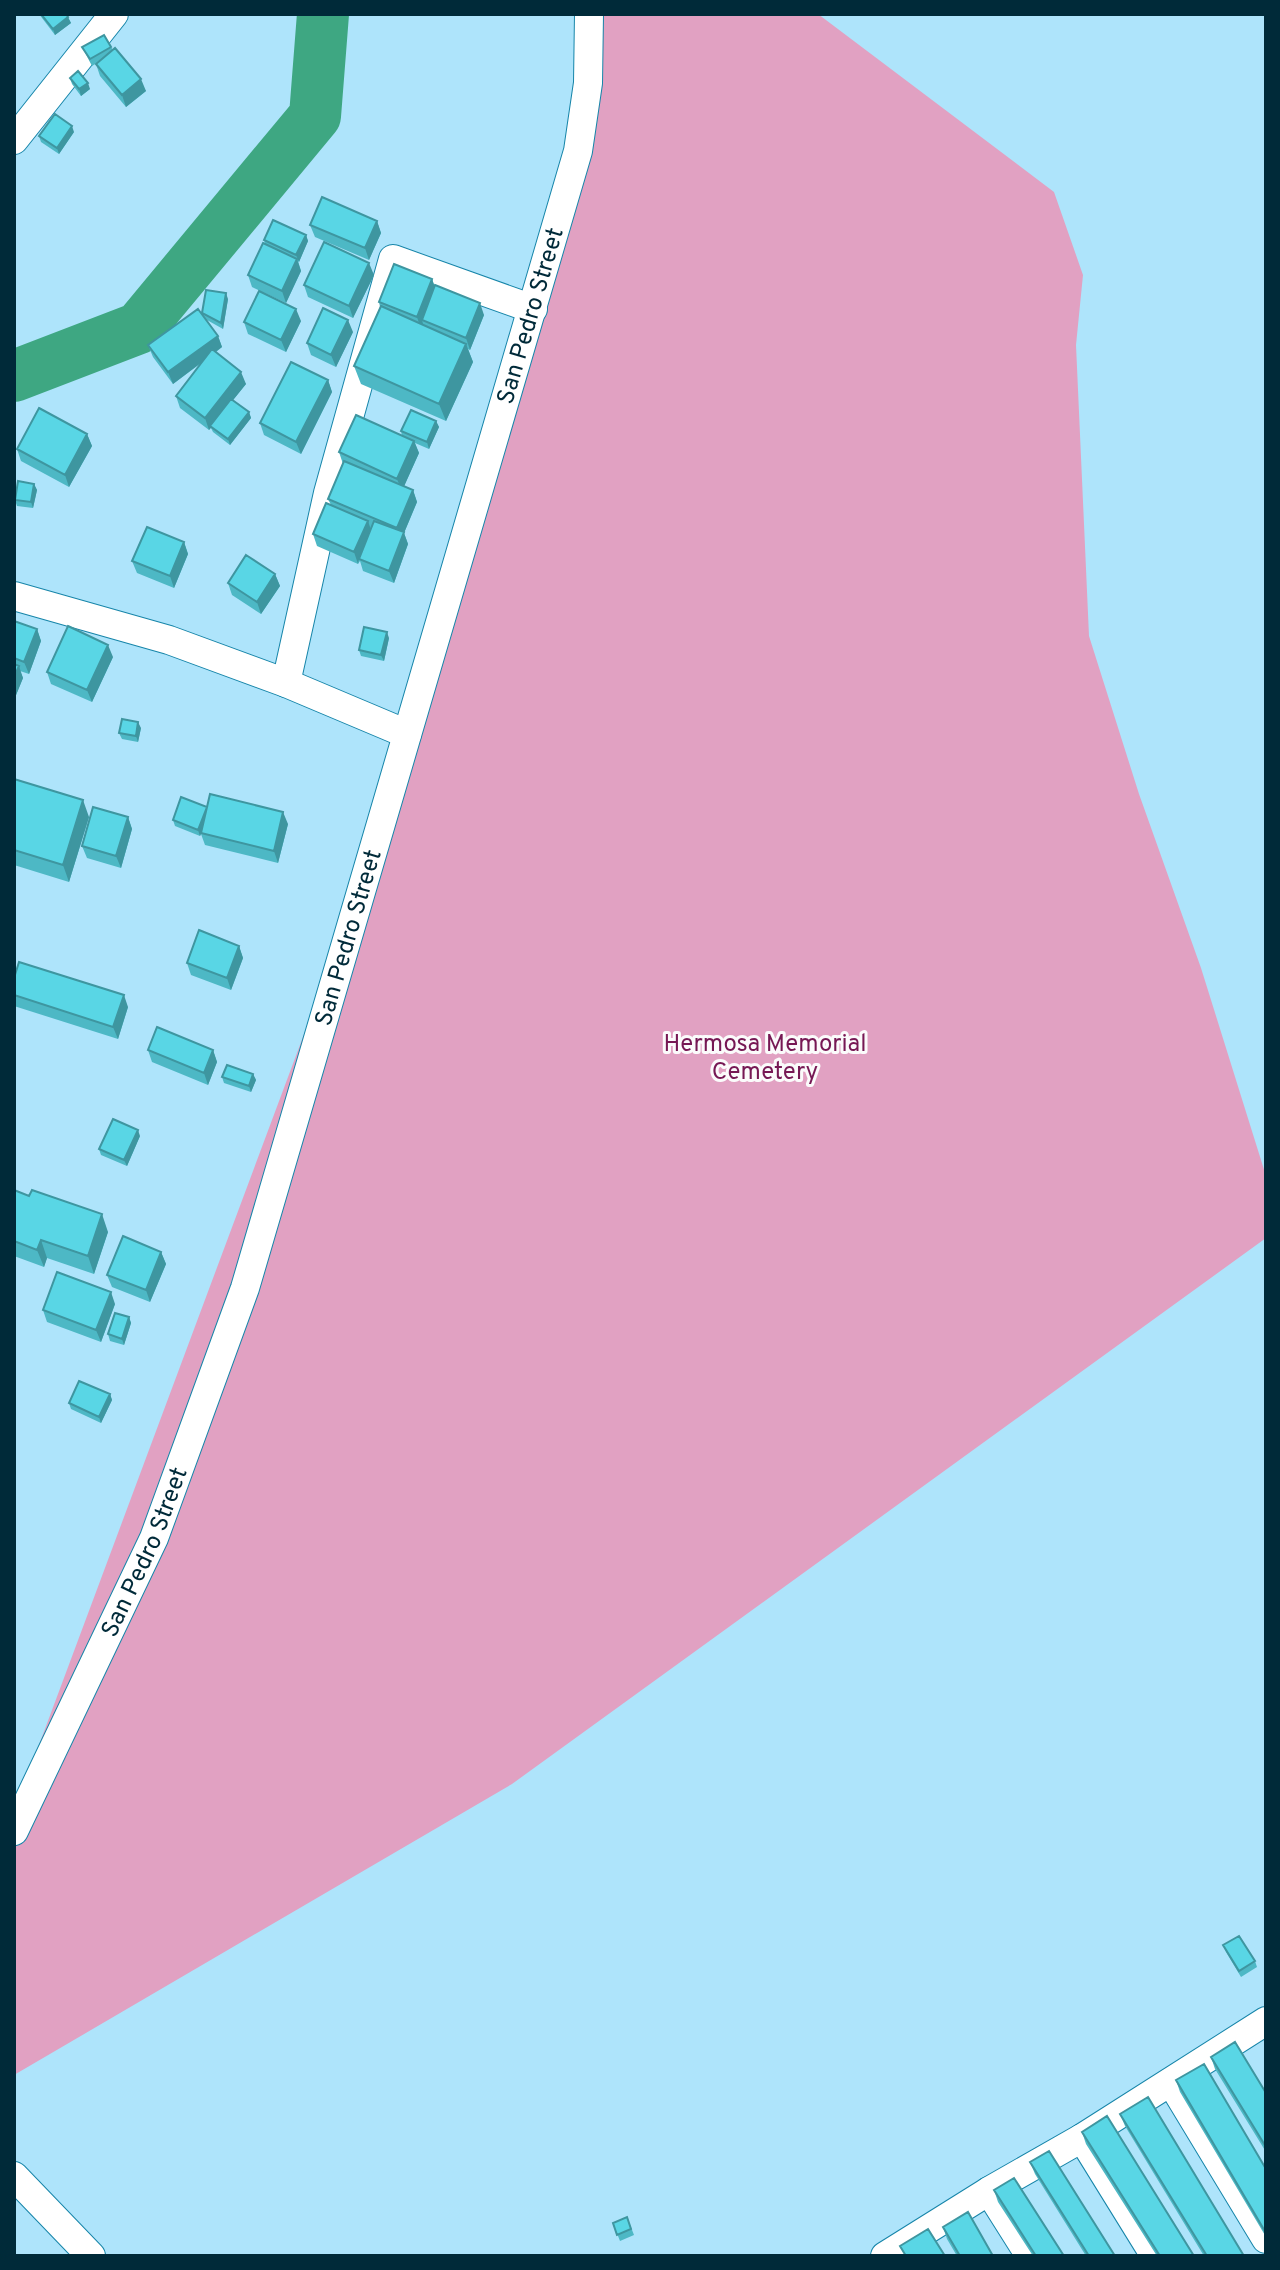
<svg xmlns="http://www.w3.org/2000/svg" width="1280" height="2270" font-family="Overpass,sans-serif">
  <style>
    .green { fill: #e1a1c2 }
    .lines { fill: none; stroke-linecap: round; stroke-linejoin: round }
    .river { stroke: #3ea782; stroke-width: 52 }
    .street-casing { stroke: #1685a9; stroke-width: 30 }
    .street { stroke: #fff; stroke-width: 28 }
    .wall { fill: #4db8c5 }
    .shaded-wall { fill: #3e96a0 }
    .building { fill: #59d6e5; stroke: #3e96a0; stroke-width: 2 }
    .labels { text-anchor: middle; stroke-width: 6; stroke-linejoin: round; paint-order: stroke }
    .street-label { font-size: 24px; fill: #002a39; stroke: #fbfbfb }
    .park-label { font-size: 24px; fill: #761854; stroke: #fbfbfb }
  </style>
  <rect width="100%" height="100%" fill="#aee4fb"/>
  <path class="green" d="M602,14h216l236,178 29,83 -7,70 13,291 50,158 62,174 65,208v62l-754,546 -498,291v-263l390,-1046z"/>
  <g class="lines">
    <path class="river" d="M14,376l125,-48 176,-212 8,-102"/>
    <g class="street-casing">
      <g id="street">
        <path d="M14,140l100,-126"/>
        <path d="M14,596l155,44 117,43 121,51"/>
        <path d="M286,683l42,-190 65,-234 140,50"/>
        <path id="s1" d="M14,1831l140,-293 91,-250 333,-1137 10,-68 1,-69"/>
        <path d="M1171,2082l95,157"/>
        <path d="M1082,2138l73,118"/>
        <path d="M14,2176l77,80"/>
        <path d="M989,2191l41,65"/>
        <path d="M885,2256l104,-65 93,-53 184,-117"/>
      </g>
    </g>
    <use href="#street" class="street"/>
  </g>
  <path class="wall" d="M39,14h27l5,9 -16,12z
    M82,47h29l2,3 33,41 -20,16 -26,-31 -4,-12 4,-3 -8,5z
    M70,78l20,11 -9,7 -9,-12z
    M74,132l-15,22 -18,-12 -2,-6z
    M377,221l4,12 -12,27 -54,-23 -5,-12z
    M306,235l2,6 -9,21 -1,-1 3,10 -15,32 -34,-16 -4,-12 17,-31 -1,-4z
    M374,275l-21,43 -45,-21 -4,-12z
    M432,279l3,8 49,28 -14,35 -2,-1 5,13 -27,59 -85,-37 -7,-18 26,-59 -1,-5z
    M228,299l-5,30 -16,-9 11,16 4,11 -6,5 30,32 -13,16 16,12 2,6 -21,27 -17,-13 -2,-4 -2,2 -29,-22 -4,-12 25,-33 -28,21 -20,-27 -5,-12 54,-32z
    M301,321l-15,31 -38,-18 -4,-12z
    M353,332l-17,35 -25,-12 -4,-12z
    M328,380l4,12 -31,62 -37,-19 -4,-12z
    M436,421l3,6 -10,22 -14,-6 4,10 -15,33 9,4 4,12 -13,31 4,11 -14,39 -31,-12 -3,-10 -2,3 -41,-18 -4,-12 18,-29 -3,-6 15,-35 -4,-12 63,-16 -1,-5z
    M87,434l5,12 -23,41 -48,-26 -4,-12z
    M34,484l3,6 -4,18 -16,-2 -2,-6z
    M184,542l4,12 -14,34 -37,-15 -5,-12z
    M275,574l5,12 -19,28 -29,-19 -4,-12z
    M14,621l23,8 4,12 -12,33 -9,-3 3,7 -9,22z
    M389,638l-5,23 -23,-5 -2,-6z
    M113,657l-21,45 -41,-18 -4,-12z
    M141,728l-3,14 -16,-3 -3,-6z
    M14,779l75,38 -20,65 -55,-17z
    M207,807l81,17 -10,39 -73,-18 -4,-11 -1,2 -25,-10 -2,-6z
    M128,817l4,12 -11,39 -34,-10 -5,-12z
    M239,946l4,12 -12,32 -40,-15 -4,-12z
    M14,995l114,12 -10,32 -104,-33z
    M148,1050h65l4,12 -9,23 -56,-23z
    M253,1074l3,6 -5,12 -27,-9 -2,-6z
    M140,1136l-13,30 -26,-11 -2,-6z
    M14,1190l94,42 -14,42 -47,-16 -3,9 -30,-11z
    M161,1252l5,12 -16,38 -38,-15 -5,-12z
    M115,1304l-14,38 -54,-20 -4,-12z
    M129,1317l2,6 -7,22 -14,-4 -2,-7z
    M110,1394l2,6 -11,23 -30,-14 -2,-6z
    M1223,1945l32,16 2,6 -16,10 -15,-25z
    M1211,2057l55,36v59l-51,-83z
    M1176,2080l90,89v68l-86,-145z
    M1120,2114l124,142h-40l-79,-130z
    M1082,2132l112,124h-37l-71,-112z
    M1030,2162l85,94h-29l-51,-82z
    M994,2190l70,66h-31l-35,-54z
    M627,2217l7,18 -14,6 -7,-18z
    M943,2227l50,29h-36l-10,-17z"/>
  <path class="shaded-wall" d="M68,17l3,6 -16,12 -2,-6z
    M141,79l5,12 -20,16 -4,-12z
    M88,83l2,6 -9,7 -2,-7z
    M72,126l2,6 -15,22 -2,-6z
    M377,221l4,12 -12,27 -4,-12z
    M306,235l2,6 -9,21 -3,-7z
    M297,259l4,12 -15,32 -4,-12z
    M369,263l5,12 -21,43 -4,-12z
    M432,279l4,12 -14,29 1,4 -2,5 -4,-12z
    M226,293l2,6 -5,30 -2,-6z
    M480,303l4,12 -14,35 -4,-12z
    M296,309l5,12 -15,31 -5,-12z
    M348,320l5,12 -17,35 -5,-12z
    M218,336l4,11 -49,37 -5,-12z
    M466,344l7,18 -27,59 -7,-17z
    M241,372l5,12 -37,46 -4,-12z
    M328,380l4,12 -31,62 -5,-12z
    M249,412l2,6 -21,27 -2,-6z
    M436,421l3,6 -10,22 -2,-7z
    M87,434l5,12 -23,41 -4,-12z
    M414,441l5,12 -17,38 -5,-12z
    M34,484l3,6 -4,18 -2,-6z
    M413,490l4,12 -13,31 4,11 -14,39 -5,-12 12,-32 -4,-11z
    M368,521l4,12 -13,26 -1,5 -4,-12z
    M184,542l4,12 -14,34 -4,-12z
    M275,574l5,12 -19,28 -4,-12z
    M37,629l4,12 -12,33 -5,-12z
    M387,632l2,6 -5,23 -3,-6z
    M108,645l5,12 -21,45 -5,-12z
    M19,666l4,12 -9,22v-23z
    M138,722l3,6 -3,14 -2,-6z
    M83,800l6,17 -20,65 -6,-17z
    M207,807l3,6 -10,23 -2,-6z
    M283,812l5,12 -10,39 -4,-12z
    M128,817l4,12 -11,39 -5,-12z
    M239,946l4,12 -12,32 -4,-12z
    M124,995l4,12 -10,32 -5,-12z
    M213,1050l4,12 -9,23 -4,-12z
    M253,1074l3,6 -5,12 -2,-6z
    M138,1130l2,6 -13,30 -3,-6z
    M102,1214l6,18 -14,42 -6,-18z
    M41,1240l6,18 -3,9 -7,-17z
    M161,1252l5,12 -16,38 -4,-12z
    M111,1292l4,12 -14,38 -5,-12z
    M129,1317l2,6 -7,22 -2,-6z
    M110,1394l2,6 -11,23 -2,-6z"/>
  <path class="building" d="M41,14h25l2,3 -15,12z
    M104,35l7,12 -21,12 -8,-12z
    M115,48l26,31 -19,16 -26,-31z
    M78,71l10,12 -9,6 -9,-11z
    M55,114l17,12 -15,22 -18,-12z
    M322,197l55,24 -12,27 -55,-23z
    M273,220l33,15 -10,20 -32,-15z
    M324,242l45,21 -20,43 -45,-21z
    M263,243l34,16 -15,32 -34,-16z
    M394,264l38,15 -15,38 -38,-15z
    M435,285l45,18 -14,35 -44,-18z
    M206,290l20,3 -5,30 -19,-10z
    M259,291l37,18 -15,31 -37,-18z
    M381,306l85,38 -27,60 -85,-38z
    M323,308l25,12 -17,35 -24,-12z
    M198,309l20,27 -50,36 -20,-27z
    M212,349l29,23 -36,46 -29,-22z
    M291,362l37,18 -32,62 -36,-19z
    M231,399l18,13 -21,27 -18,-13z
    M39,408l48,26 -22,41 -48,-26z
    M411,410l25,11 -9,21 -26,-11z
    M356,415l58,26 -17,38 -58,-27z
    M344,461l69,29 -16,38 -69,-29z
    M18,481l16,3 -3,18 -16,-2z
    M326,503l42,18 -14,31 -41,-18z
    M374,521l30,11 -15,39 -30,-12z
    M147,527l37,15 -14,34 -38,-15z
    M246,555l29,19 -18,28 -29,-19z
    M14,621l23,8 -13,33 -10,-4z
    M68,626l40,19 -21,45 -40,-18z
    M364,627l23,5 -6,23 -22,-5z
    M14,664l5,2 -5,11z
    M122,719l16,3 -2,14 -17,-3z
    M14,779l69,21 -20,65 -49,-15z
    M210,794l73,18 -9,39 -73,-18z
    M181,797l26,10 -9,23 -25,-10z
    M93,807l35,10 -12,39 -34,-10z
    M199,930l40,16 -12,32 -40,-15z
    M19,962l105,33 -11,32 -99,-32v-17z
    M157,1027l56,23 -9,23 -56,-23z
    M227,1065l26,9 -4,12 -27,-9z
    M113,1119l25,11 -14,30 -25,-11z
    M14,1190l15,6 3,-6 70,24 -14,42 -47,-16 -4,10 -23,-9z
    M123,1236l38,16 -15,38 -39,-15z
    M57,1272l54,20 -15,38 -53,-20z
    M115,1313l14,4 -7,22 -14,-5z
    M79,1381l31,13 -11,23 -30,-14z
    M1239,1936l16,25 -16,10 -16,-26z
    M1235,2042l31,51v54l-55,-90z
    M1204,2064l62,105v64l-90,-153z
    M1148,2097l96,159h-37l-87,-142z
    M1107,2116l87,140h-34l-78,-124z
    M1049,2151l66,105h-26l-59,-94z
    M1014,2178l50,78h-28l-42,-66z
    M968,2212l25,44h-33l-17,-29z
    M627,2217l4,12 -14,6 -4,-12z
    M928,2229l17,27h-39l-6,-10z"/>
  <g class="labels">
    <g class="street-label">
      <text dy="8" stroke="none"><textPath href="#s1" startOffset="1604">San Pedro Street</textPath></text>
      <text dy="8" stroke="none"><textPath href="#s1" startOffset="956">San Pedro Street</textPath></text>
      <text dy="8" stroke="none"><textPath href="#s1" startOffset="308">San Pedro Street</textPath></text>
    </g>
    <g class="park-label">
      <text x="765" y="1051">Hermosa Memorial<tspan x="765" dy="28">Cemetery</tspan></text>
    </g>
  </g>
  <rect width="1280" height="2270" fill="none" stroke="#002a39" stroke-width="32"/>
</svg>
